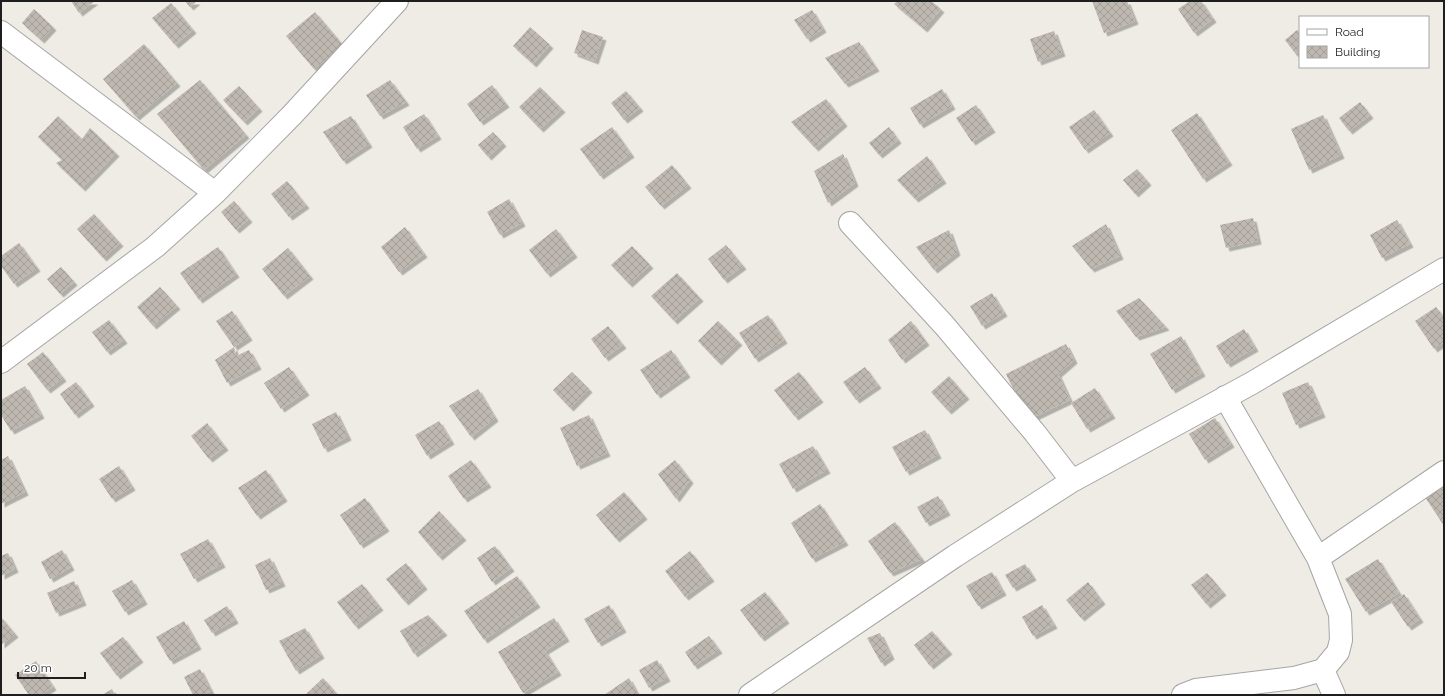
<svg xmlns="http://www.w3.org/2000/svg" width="1445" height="696" font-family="Raleway,sans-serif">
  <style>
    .building { fill: url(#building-cross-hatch); filter: url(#shadow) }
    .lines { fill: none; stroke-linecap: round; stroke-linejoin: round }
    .minor-casing { stroke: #a5a5a5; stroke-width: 24 }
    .minor { stroke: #fff; stroke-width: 22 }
  </style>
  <defs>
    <pattern id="building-cross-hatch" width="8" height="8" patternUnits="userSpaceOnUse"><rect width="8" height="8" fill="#bfb8b1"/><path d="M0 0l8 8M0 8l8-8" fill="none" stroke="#a49e98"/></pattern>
    <filter id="shadow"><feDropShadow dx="3.5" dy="3.5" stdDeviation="0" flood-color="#0004"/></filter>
  </defs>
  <rect width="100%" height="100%" fill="#efece5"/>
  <path class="building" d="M71,1h24l-16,12z
    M185,1h12l-7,6z
    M897,1h34l10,8 -17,20 -30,-25z
    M1092,1h35l8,20 -31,12z
    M1190,1h11l12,18 -19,14 -16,-24z
    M171,3l22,27 -18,15 -23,-27z
    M34,9l19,18 -12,13 -19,-17z
    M812,10l11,19 -16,10 -13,-19z
    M315,12l28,33 -29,24 -28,-33z
    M530,27l20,18 -17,19 -20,-18z
    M582,30l21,7 -8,24 -21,-8z
    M1297,30l3,3v22l-2,2 -13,-17z
    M1054,31l8,22 -24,9 -8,-23z
    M859,42l17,26 -31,16 -20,-26z
    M144,44l33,39 -41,34 -33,-38z
    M200,80l46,55 -42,35 -47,-56z
    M390,80l16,22 -26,14 -14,-21z
    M492,85l14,19 -26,18 -13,-18z
    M239,86l20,22 -15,14 -21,-22z
    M540,87l22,22 -22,20 -21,-22z
    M942,89l10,17 -32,19 -10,-17z
    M626,91l14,17 -16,12 -13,-17z
    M826,99l18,24 -29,25 -24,-26z
    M1360,102l10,13 -21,16 -10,-13z
    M976,105l16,24 -20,13 -16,-24z
    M1094,110l16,23 -25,17 -16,-23z
    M1197,113l32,49 -26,17 -32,-49z
    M424,114l14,22 -21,13 -14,-22z
    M1323,115l18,40 -32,15 -18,-41z
    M58,116l24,23 8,-11 26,25 -34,35 -26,-25 6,-3 -24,-23z
    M351,116l18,28 -26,17 -20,-29z
    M612,127l19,27 -31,22 -20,-27z
    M889,127l9,13 -19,15 -10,-12z
    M493,132l10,11 -15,14 -10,-12z
    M843,154l12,29 -27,20 -14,-32z
    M927,156l16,24 -28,19 -18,-19z
    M672,165l16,20 -27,21 -16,-19z
    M1137,169l11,13 -13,12 -12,-14z
    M287,181l19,24 -17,12 -18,-23z
    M509,199l13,24 -22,12 -13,-23z
    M234,201l15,18 -13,11 -15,-18z
    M94,214l26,29 -17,15 -26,-29z
    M1253,218l5,23 -32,7 -6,-23z
    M1397,220l13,24 -28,14 -12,-23z
    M1106,224l14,32 -29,13 -19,-23z
    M405,227l19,27 -25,18 -18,-25z
    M556,229l18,25 -27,20 -18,-24z
    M949,230l8,22 -23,18 -18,-23z
    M19,243l18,25 -23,16 -13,-18v-10z
    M726,245l17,21 -19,14 -16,-21z
    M632,246l18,19 -21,19 -18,-19z
    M218,247l18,27 -37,26 -19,-27z
    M288,248l22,28 -26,20 -22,-27z
    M61,267l13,15 -14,12 -13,-15z
    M677,273l23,25 -26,23 -23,-25z
    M160,287l17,19 -24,20 -16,-19z
    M992,293l12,20 -22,13 -12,-20z
    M1139,298l27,29 -30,10 -20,-26z
    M1436,307l8,11v24l-10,7 -19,-28z
    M232,311l17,26 -15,10 -18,-26z
    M768,315l16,25 -29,19 -16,-26z
    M109,320l15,20 -17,12 -15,-20z
    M718,321l21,21 -21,20 -20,-21z
    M911,321l15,21 -24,18 -14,-20z
    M608,326l15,19 -18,13 -14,-19z
    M1244,329l11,19 -28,16 -11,-18z
    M1181,336l21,37 -30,17 -22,-36z
    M1066,344l8,16 -16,14 12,26 -42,20 -22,-46z
    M234,347l2,9 13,-6 9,16 -31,17 -12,-23z
    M671,350l16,24 -30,21 -17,-25z
    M43,352l20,26 -16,12 -20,-26z
    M289,367l17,25 -25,17 -17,-26z
    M865,367l13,18 -22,15 -13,-18z
    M572,372l17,17 -19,19 -17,-18z
    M799,372l21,27 -25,18 -21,-27z
    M949,376l17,20 -18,15 -17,-19z
    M76,382l15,21 -16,12 -15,-21z
    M1308,382l14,32 -26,11 -14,-32z
    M25,386l16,29 -30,16 -10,-16v-15z
    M1095,388l17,27 -25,14 -16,-26z
    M478,389l17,29 -24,19 -22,-31z
    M336,412l12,25 -24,12 -12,-25z
    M589,415l18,38 -30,13 -17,-38z
    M1215,418l16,26 -26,16 -16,-26z
    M439,421l12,20 -24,15 -12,-21z
    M207,423l18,24 -16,12 -18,-23z
    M925,430l13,25 -32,17 -14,-25z
    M813,446l14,24 -34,19 -14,-25z
    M8,456l17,36 -24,12v-44z
    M471,460l17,24 -24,15 -16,-23z
    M675,460l15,20 -14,19 -18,-25z
    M119,466l13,21 -20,12 -13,-20z
    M266,470l18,28 -27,18 -19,-28z
    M1444,484v42l-19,-29z
    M624,492l20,24 -28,23 -20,-24z
    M938,496l9,16 -21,11 -9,-16z
    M365,498l21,30 -26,17 -20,-30z
    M820,504l25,38 -33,17 -21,-36z
    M439,511l24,26 -24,20 -21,-25z
    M895,522l27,37 -32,14 -22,-32z
    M208,539l14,25 -28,15 -14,-25z
    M495,546l16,22 -19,14 -15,-24z
    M62,550l9,17 -21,12 -9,-17z
    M690,551l21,27 -26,19 -20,-26z
    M8,553l7,16 -14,7v-20z
    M270,558l12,25 -16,7 -11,-25z
    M1378,559l21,34 -33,19 -21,-33z
    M406,563l18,23 -19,16 -19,-23z
    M1025,564l8,13 -20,11 -8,-13z
    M992,572l11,20 -25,14 -12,-20z
    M1207,573l16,19 -16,13 -16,-20z
    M517,576l20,28 -53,36 -20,-29z
    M132,580l12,21 -19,11 -13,-21z
    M74,581l9,21 -27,11 -9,-20z
    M1088,582l14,19 -21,17 -15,-18z
    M362,584l18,23 -25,19 -18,-24z
    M765,592l21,28 -25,18 -21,-28z
    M1404,594l16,25 -12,8 -17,-25z
    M609,605l14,24 -25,14 -14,-24z
    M1042,605l12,20 -21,11 -11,-19z
    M227,606l8,14 -23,13 -8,-13z
    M428,615l16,17 -30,22 -14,-23z
    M1,617l14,17 -14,11z
    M554,618l12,20 -21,13 13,21 -35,21 -25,-41z
    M184,621l14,25 -28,15 -14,-24z
    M305,628l16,27 -25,16 -17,-30z
    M932,631l17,20 -19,15 -16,-21z
    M880,633l11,23 -10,7 -14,-25z
    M709,636l10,14 -25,16 -9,-14z
    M123,637l17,22 -23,17 -17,-23z
    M657,660l10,18 -18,10 -10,-18z
    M36,661l17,26 -13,8h-11l-14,-20z
    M200,669l11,22 -8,4h-10l-9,-18z
    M323,678l15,17h-33z
    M629,678l9,17h-34z
    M112,689l3,6h-13z"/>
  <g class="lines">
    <g class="minor-casing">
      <path id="minor" d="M1,32l214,161
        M850,223l94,102 91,108 37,48
        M1,362l154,-115 60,-54 77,-78 105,-114
        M1318,558l126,-86
        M1323,670l11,25
        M750,695l205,-139 117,-75 180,-98 192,-114
        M1183,695l13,-5 98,-12 29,-8 15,-18 3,-12 -1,-26 -22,-56 -93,-161"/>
    </g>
    <use href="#minor" class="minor"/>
  </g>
  <rect width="1445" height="696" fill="none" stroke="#1e1e1e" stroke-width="4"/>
  <rect x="1299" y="16" width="130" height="52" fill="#ffffff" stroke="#a5a5a5"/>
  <rect x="1307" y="29" width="20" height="6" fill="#ffffff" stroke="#a5a5a5"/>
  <text x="1335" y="36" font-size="12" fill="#1e1e1e">Road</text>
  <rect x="1307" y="46" width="20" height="12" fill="url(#building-cross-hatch)" stroke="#a5a5a5"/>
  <text x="1335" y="56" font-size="12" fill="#1e1e1e">Building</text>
  <path d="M18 672v6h67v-6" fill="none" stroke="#1e1e1e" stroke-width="2"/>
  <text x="24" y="672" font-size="12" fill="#1e1e1e" stroke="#ffffff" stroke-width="3" paint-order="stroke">20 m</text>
</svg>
